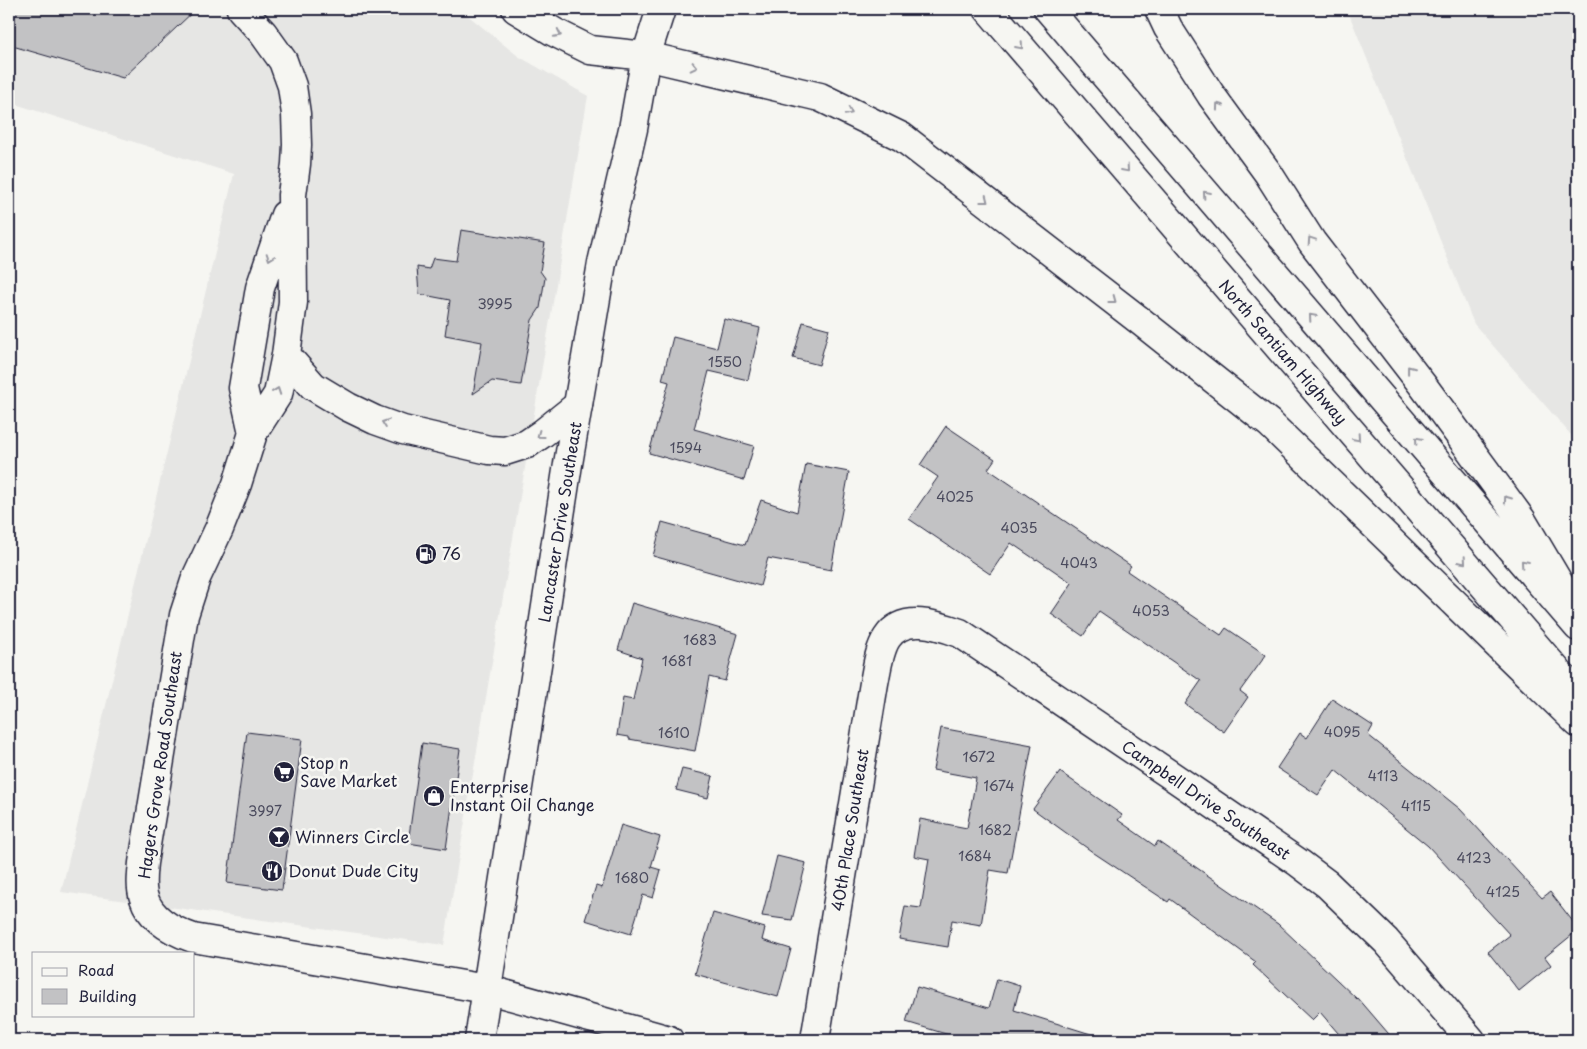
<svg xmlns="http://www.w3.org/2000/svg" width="1587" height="1049" font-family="'Playpen Sans',sans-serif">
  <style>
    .built { fill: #e6e6e4 }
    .building { fill: #c2c2c4; stroke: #22223b }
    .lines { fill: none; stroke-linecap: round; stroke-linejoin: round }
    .minor-casing { stroke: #22223b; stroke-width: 31 }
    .major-casing { stroke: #22223b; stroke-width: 31 }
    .highway-casing { stroke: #22223b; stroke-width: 31 }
    .minor { stroke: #f6f6f2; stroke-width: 28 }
    .major { stroke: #f6f6f2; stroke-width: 28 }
    .highway { stroke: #f6f6f2; stroke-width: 28 }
    .oneway { stroke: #9797a0 }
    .labels { text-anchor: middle; stroke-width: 5; stroke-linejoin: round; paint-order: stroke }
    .number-label { font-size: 14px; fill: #4a4a5d }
    .street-label { font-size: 16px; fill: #22223b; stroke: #f6f6f2 }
    .poi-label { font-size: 16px; fill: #22223b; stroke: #f6f6f2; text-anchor: start }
  </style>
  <rect width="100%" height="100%" fill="#f6f6f2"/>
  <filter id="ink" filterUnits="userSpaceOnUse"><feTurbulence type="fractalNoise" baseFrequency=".02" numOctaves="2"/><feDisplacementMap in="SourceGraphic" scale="10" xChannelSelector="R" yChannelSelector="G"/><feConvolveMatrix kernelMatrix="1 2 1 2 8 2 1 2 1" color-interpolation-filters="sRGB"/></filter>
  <g filter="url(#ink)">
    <path class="built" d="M9,9h451l58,47 70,40 -144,849 -383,-53 173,-718 -225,-72z
      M1347,9h231v434l-104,-119z"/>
    <path class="building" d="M9,9h187l-73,69 -114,-33z
      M461,230l84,13 -5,28 5,7 -5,30 -8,12 -11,65 -29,-4 -19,13 9,-52 -37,-7 5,-35 -31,-6 -2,-27 12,2 4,-11 23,3z
      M724,319l36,9 -12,52 -39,-9 -15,58 60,17 -10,34 -95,-27 20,-71 -7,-2 11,-43 44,11z
      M803,322l26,7 -10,36 -26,-7z
      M946,426l49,33 -7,10 143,97 -4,5 94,64 5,-7 40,27 -26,36 8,6 -24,35 -39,-28 16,-23 -102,-70 -16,25 -32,-22 21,-31 -35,-24 -1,1 -25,-17 -21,31 -81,-55 29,-42 -18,-12z
      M806,464l43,8 -18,98 -63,-12 -8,28 -107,-30 9,-34 83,23 16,-45 36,12z
      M632,603l106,31 -13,47 -16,-4 -14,74 -66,-12v-2l-12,-2 6,-37 10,2 9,-42 -24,-8z
      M1332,699l41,27 -5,9 92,74 82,89 8,-6 28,36v2l-33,27 6,8 -32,26 -31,-39 22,-17 -82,-89 -93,-76 -17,25 -41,-27 23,-35 7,5z
      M941,728l91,17 -24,128 -18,-3 -9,55 -29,-5 -4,27 -49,-8 6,-33 16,2 8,-49 -15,-3 6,-37 47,9 9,-50 -43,-8z
      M247,732l55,7 -20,151 -55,-7z
      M422,743l38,6 -14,100 -38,-6z
      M682,769l31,7 -5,22 -32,-8z
      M1060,772l62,43 -4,5 37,26 3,-5 120,83 79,75 1,-1 36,42h-50l-24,-28 -8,8 -59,-55 3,-3 -86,-63 -2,3 -74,-49 -61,-44z
      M621,825l39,12 -9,30 10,3 -8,28 -10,-3 -12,39 -46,-14 11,-34 6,2z
      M777,856l29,7 -14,57 -30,-4z
      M713,913l52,15 -3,12 29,9 -13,48 -83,-23z
      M997,979l23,7 -6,24 80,25 -1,5h-127l-60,-18 11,-35 72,21z"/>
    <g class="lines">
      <g class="minor-casing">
        <path id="minor" d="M241,9l22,24 20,28 9,25 4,28 1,31 -1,19 -4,31 1,107 -7,53 -8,39 -25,39 -16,51 -18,45 -23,49 -12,37 -41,248c-1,11 -3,24 1,35 7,22 29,33 49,40l293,51 183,51
          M286,355l27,31 35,21 27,13 28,10 86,20 16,1 22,-7 16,-11 35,-28
          M253,433l-10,-45 17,-100 25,-73
          M815,1040l59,-357c3,-15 5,-33 13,-45 16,-25 51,-13 73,-5l212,143 127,87 28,21 59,57 85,99"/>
      </g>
      <g class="major-casing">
        <path id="major" d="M479,1040l89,-576 34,-201 31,-134 13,-73 15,-47"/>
      </g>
      <g class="highway-casing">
        <path id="highway" d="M516,9l38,23 36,18 56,6 174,41 82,40 237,183 130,103 309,300
          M988,9l590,686
          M1048,9l530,618
          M1159,9l9,19 43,67 57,78 44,69 112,145 97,132 42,71"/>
      </g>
      <use href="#minor" class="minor"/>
      <use href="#major" class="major"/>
      <use href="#highway" class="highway"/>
    </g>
    <defs><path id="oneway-chevron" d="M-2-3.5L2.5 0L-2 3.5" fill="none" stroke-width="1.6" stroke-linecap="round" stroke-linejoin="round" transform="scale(1.25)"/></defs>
    <g class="oneway">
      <use href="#oneway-chevron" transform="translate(558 34) rotate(27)"/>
      <use href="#oneway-chevron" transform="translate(1020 46) rotate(49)"/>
      <use href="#oneway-chevron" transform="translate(694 67) rotate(13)"/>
      <use href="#oneway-chevron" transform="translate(1219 106) rotate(-126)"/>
      <use href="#oneway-chevron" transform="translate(849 112) rotate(26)"/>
      <use href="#oneway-chevron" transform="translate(1126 169) rotate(49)"/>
      <use href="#oneway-chevron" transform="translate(1206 194) rotate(-131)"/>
      <use href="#oneway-chevron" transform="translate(985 200) rotate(38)"/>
      <use href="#oneway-chevron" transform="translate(1311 240) rotate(-124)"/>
      <use href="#oneway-chevron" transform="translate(270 257) rotate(109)"/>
      <use href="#oneway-chevron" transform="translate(1113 300) rotate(37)"/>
      <use href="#oneway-chevron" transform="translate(1312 317) rotate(-131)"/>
      <use href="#oneway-chevron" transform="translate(1410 369) rotate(-128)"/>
      <use href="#oneway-chevron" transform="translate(277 391) rotate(-70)"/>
      <use href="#oneway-chevron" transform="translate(385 423) rotate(-160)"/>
      <use href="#oneway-chevron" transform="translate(540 435) rotate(144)"/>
      <use href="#oneway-chevron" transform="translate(1357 438) rotate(49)"/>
      <use href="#oneway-chevron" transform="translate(1418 440) rotate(-131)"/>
      <use href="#oneway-chevron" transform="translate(1507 499) rotate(-126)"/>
      <use href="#oneway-chevron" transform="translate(1463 561) rotate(49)"/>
      <use href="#oneway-chevron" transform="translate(1524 563) rotate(-131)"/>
    </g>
  </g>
  <defs>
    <g id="fuel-disc" transform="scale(1.125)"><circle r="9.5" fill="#22223b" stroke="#f6f6f2"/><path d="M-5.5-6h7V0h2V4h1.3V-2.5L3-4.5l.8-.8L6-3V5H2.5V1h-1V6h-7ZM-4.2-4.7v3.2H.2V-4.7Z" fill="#fff"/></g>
    <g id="supermarket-disc" transform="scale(1.125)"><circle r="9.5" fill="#22223b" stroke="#f6f6f2"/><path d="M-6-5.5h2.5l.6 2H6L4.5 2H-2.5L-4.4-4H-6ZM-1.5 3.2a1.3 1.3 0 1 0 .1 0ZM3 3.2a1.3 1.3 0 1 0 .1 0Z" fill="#fff"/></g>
    <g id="shop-disc" transform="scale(1.125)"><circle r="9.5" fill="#22223b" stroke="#f6f6f2"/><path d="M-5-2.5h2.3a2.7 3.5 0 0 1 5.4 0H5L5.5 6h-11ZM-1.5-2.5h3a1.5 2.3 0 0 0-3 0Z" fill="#fff"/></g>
    <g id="bar-disc" transform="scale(1.125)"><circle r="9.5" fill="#22223b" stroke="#f6f6f2"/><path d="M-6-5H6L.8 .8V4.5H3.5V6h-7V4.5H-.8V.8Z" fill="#fff"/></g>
    <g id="restaurant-disc" transform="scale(1.125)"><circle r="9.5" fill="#22223b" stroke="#f6f6f2"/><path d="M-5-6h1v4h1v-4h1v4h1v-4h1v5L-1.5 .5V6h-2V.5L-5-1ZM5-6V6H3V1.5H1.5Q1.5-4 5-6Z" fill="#fff"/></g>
  </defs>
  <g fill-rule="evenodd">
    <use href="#fuel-disc" x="426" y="554"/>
    <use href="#supermarket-disc" x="284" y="772"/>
    <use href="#shop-disc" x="434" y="796"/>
    <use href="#bar-disc" x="279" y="837"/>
    <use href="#restaurant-disc" x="272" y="871"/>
  </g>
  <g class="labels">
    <g class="number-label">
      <text x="495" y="309">3995</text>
      <text x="725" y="367">1550</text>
      <text x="686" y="453">1594</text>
      <text x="955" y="502">4025</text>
      <text x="1019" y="533">4035</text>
      <text x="1079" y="568">4043</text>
      <text x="1151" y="616">4053</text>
      <text x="700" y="645">1683</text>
      <text x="677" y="666">1681</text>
      <text x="1342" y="737">4095</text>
      <text x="674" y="738">1610</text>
      <text x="979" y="762">1672</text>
      <text x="1383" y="781">4113</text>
      <text x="999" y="791">1674</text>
      <text x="1416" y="811">4115</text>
      <text x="265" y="816">3997</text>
      <text x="995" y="835">1682</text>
      <text x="975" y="861">1684</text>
      <text x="1474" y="863">4123</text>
      <text x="632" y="883">1680</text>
      <text x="1503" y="897">4125</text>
    </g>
    <g class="street-label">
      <text transform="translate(1283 352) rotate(49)" y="6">North Santiam Highway</text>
      <text transform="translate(560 522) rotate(-81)" y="6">Lancaster Drive Southeast</text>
      <text transform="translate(160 765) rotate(-82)" y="6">Hagers Grove Road Southeast</text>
      <text transform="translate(1206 800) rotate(34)" y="6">Campbell Drive Southeast</text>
      <text transform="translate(850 830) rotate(-81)" y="6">40th Place Southeast</text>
    </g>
    <g class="poi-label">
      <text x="442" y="560">76</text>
      <text x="300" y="769">Stop n<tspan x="300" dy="18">Save Market</tspan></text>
      <text x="450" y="793">Enterprise<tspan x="450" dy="18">Instant Oil Change</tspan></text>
      <text x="295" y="843">Winners Circle</text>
      <text x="288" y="877">Donut Dude City</text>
    </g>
  </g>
  <rect width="1587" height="1049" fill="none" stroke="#f6f6f2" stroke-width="30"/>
  <rect x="15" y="15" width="1557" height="1019" fill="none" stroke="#22223b" stroke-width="2" filter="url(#ink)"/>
  <rect x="32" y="952" width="162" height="65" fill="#f6f6f2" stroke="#a1a1a9"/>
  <rect x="42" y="968" width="25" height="8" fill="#f6f6f2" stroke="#a1a1a9"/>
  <text x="78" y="976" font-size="15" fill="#22223b">Road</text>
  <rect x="42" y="989" width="25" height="15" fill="#c2c2c4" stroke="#a1a1a9"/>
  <text x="78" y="1002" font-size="15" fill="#22223b">Building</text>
</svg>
